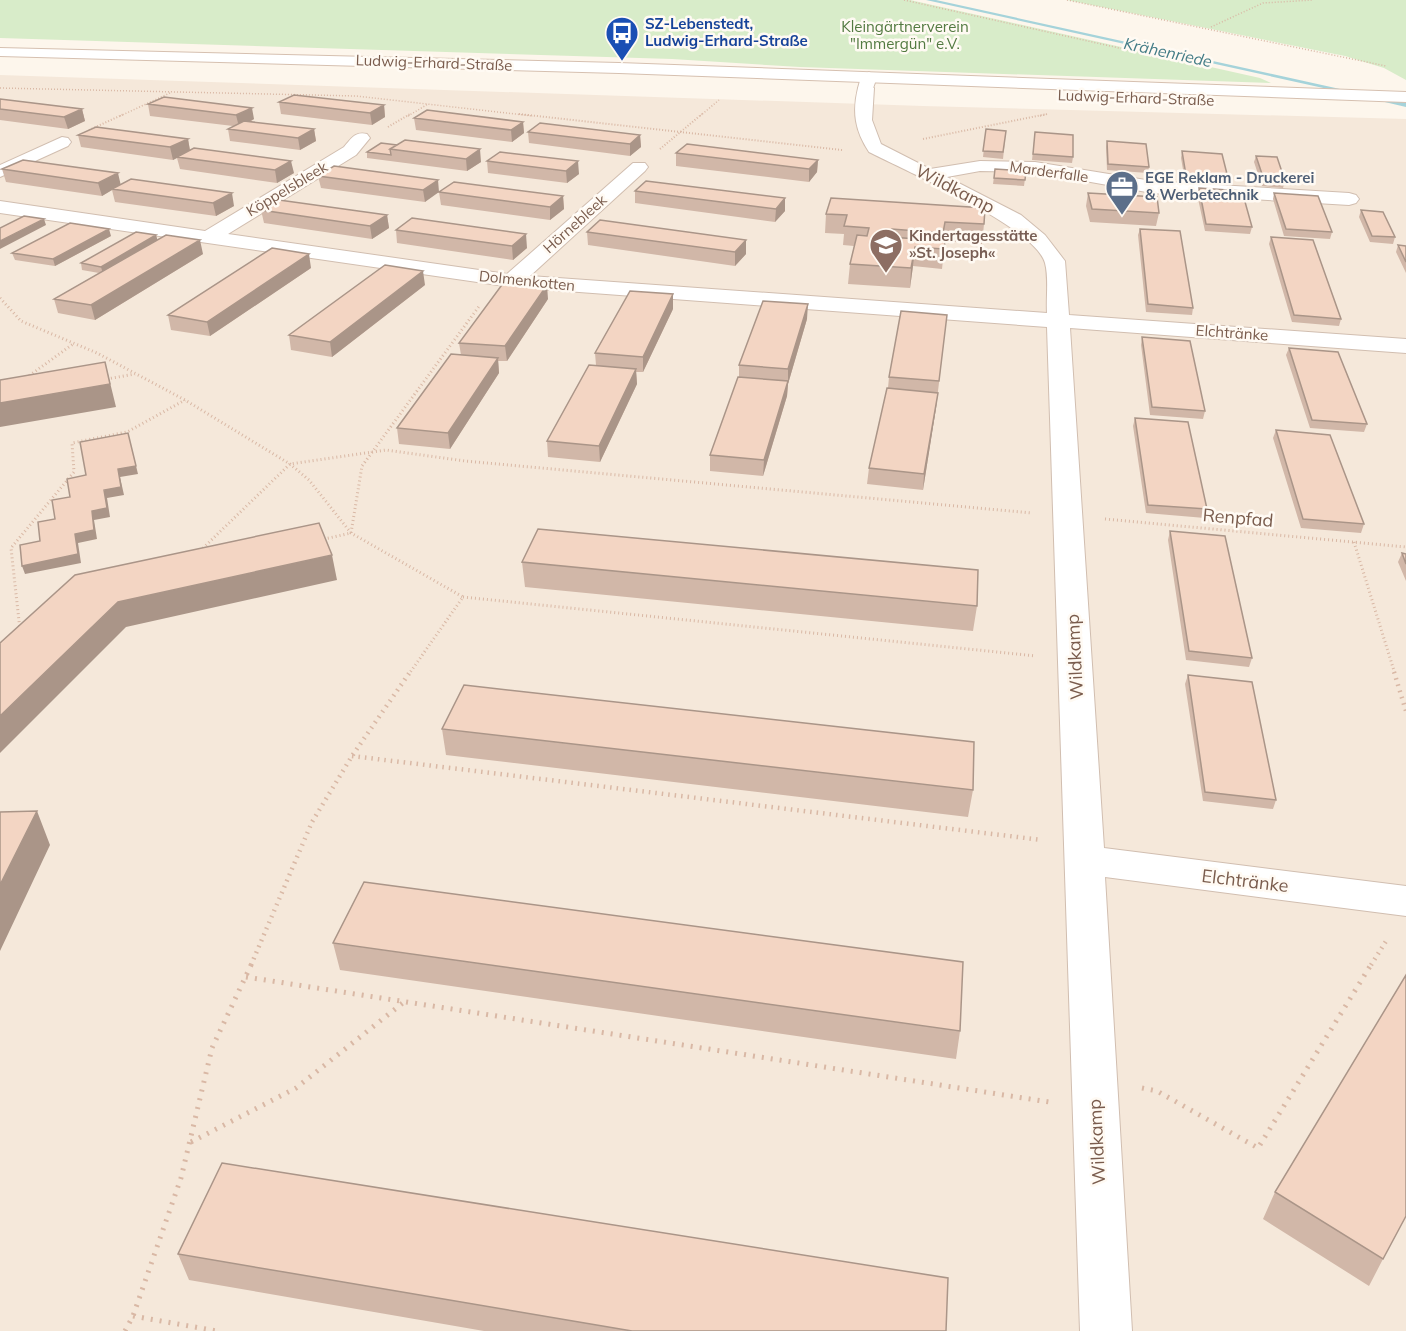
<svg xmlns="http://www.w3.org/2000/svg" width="1406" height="1331" font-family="Mulish,sans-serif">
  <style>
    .residential { fill: #f5e8da }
    .green { fill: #d8ecc9 }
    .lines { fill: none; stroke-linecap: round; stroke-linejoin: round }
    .stream { fill: #a5d3da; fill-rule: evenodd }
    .minor-casing { stroke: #d1beb0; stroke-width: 2 }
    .tertiary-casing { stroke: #d1beb0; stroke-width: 2 }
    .secondary-casing { stroke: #d6c0b0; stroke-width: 2 }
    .path-far4 { stroke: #d9b8a5; stroke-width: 1.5; stroke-dasharray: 1 2; stroke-linecap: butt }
    .path-far3 { stroke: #d9b8a5; stroke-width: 2; stroke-dasharray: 1 2; stroke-linecap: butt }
    .path-far2 { stroke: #d9b8a5; stroke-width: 3; stroke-dasharray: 1 3; stroke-linecap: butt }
    .path-far1 { stroke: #d9b8a5; stroke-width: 4.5; stroke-dasharray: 1.5 5; stroke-linecap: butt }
    .path { stroke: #d9b8a5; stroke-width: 5; stroke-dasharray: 2 7; stroke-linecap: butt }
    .minor { fill: #fff; fill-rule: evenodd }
    .tertiary { fill: #fff; fill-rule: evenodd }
    .secondary { fill: #fff; fill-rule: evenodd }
    .wall { fill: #d1b7a8 }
    .shaded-wall { fill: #aa9588 }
    .building { fill: #f3d5c3; stroke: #aa9588; stroke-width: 1.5 }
    .labels { text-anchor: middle; stroke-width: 5; stroke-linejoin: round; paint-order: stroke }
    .far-transit-label { font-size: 15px; font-weight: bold; fill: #164399; stroke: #fffaf3; text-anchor: start }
    .far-park-label { font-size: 15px; fill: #537a41; stroke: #fffaf3 }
    .far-street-label { font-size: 15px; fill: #7a5c4d; stroke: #fffaf3 }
    .far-service-label { font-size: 15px; font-weight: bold; fill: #4e5e75; stroke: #fffaf3; text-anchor: start }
    .far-education-label { font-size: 15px; font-weight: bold; fill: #785e54; stroke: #fffaf3; text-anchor: start }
    .far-water-label { font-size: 16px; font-style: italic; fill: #437c86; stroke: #fffaf3 }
    .street-label { font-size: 18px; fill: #7a5c4d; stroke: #fffaf3 }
  </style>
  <rect width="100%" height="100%" fill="#fdf6ec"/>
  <path class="residential" d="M0,75l923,31 483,13v1212h-1406z"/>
  <path class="green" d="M0,0h910l350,78 11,5 -471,-16 -128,-8 -672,-21z
    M1067,0h339v80l-22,-12 -39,-12z"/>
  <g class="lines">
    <path class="stream" d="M926,0h10l422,93 -3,2z
      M1374,96l32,7v4l-34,-8z"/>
    <g class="minor-casing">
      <path id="minor" d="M866,83l8,5 -2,32 9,24 49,25 50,-8 55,1 117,19 197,12 7,2 3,4 -3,4 -7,2 -197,-12 -117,-21 -55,-1 -33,6 74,38 24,20 20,26 4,54 337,24v14l-336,-25 34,520 302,38v30l-301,-39 27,454h-52l-33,-1004 -535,-40 -512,-74v-12l205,30 139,-84c7,-8 11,-16 23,-13l3,4 -14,17 -128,79 279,40 126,-111h12l3,4 -3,4 -115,105 517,37c-1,-15 2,-35 -2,-50 -10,-36 -141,-93 -176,-111 -14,-21 -17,-40 -11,-64z
        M62,137l6,1 3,4 -3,4 -68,31v-12z"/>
    </g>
    <g class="tertiary-casing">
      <path id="tertiary" d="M869,72l8,5 -5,14h-12l-2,-3 3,-11z"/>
    </g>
    <g class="secondary-casing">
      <path id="secondary" d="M0,48l619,15 787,29v10l-787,-29 -619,-17z"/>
    </g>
    <path class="path-far4" d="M904,0l260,58
      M1067,0l319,66
      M1211,27l52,-24 50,-3
      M0,88l356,8 177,20
      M120,116l50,-23
      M408,116l20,-12
      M700,116l19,-16
      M1040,116l8,-2"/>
    <path class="path-far3" d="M519,114l323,36
      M388,127l22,-13
      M89,130l35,-16
      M923,139l124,-25
      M660,149l42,-35"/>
    <path class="path-far2" d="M0,298l21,23 76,32 88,47 105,64 19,16 42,53 112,64 -54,77
      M26,378l47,-34
      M107,379l28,-5
      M1105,519l301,28
      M320,540l31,-7 11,-67 118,-161
      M1354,542l41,132
      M200,551l90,-87 96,-14 79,11 567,52
      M463,597l573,59
      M20,630l-9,-82 63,-76 -2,-29 55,-11 58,-32"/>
    <path class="path-far1" d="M1394,672l12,39
      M352,756l690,84
      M251,965l61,-143 40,-66 58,-84
      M1371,965l17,-27"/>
    <path class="path" d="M246,977l803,125
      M1142,1088l15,3 101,57 114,-185
      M191,1142l105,-54 108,-86
      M133,1316l84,15
      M125,1331l8,-15 48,-138 31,-130 40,-85"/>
    <use href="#minor" class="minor"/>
    <use href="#tertiary" class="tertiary"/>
    <use href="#secondary" class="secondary"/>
  </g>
  <path class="wall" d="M164,97l90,22 -4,3 64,7 2,12 -16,9 -70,-9 -2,-12 5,-3 -83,-10 -2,-12z
    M0,99l82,10 3,12 -17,8 -68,-9z
    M279,102l105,3 1,12 -13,8 -91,-11z
    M414,118l109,4 1,11 -12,9 -96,-12z
    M986,129l20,2 -3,28 -20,-2z
    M528,132l112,3 1,12 -11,9 -101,-13z
    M1035,132l38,25 -1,6 -40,-3z
    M78,135l110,4 2,11 104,23 -17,10 -97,-14 -3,-11 -4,2 -92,-13z
    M1107,141l42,26 -1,6 -41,-3 -1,-23z
    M381,143l100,19 -14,9 -100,-13v-6z
    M1182,151l46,27 -1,6 -42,-3 -4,-23z
    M500,152l79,22 -12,9 -79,-10 -1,-12z
    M676,153l142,7 -1,12 -8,10 -133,-16z
    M1256,156l29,25 -2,7 -21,-2 -8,-24z
    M2,169l119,15 113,22 -18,10 -101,-14 -3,-12 -10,6 -96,-14z
    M995,169l31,2 -2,15 -31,-2z
    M318,176l120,4 -13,22 -104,-14z
    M646,181l139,30 -10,11 -140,-19v-12z
    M1199,188l53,39 -2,7 -45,-3 -8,-37z
    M439,192l124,4 1,13 -14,11 -109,-15z
    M1088,193l71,20 -3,13 -66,-4 -4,-16z
    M1274,193l58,39 -2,7 -46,-3 -11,-37z
    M261,210l126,5 2,13 -17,11 -108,-16z
    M1361,210l34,27 -2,7 -23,-2 -11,-25z
    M826,214l158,10 -2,20 -37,-3 -3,28 -29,-3 -3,22 -62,-4 2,-20 4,-18 -11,-1 1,-11 -19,-1z
    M1140,229l53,79 -1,7 -46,-3 -8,-77z
    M396,230l131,18 -14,12 -116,-17z
    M587,232l159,8v14l-11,12 -147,-21z
    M156,235l1,5 46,14 -108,66 -37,-7 -4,-14 45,-26 -17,-3 -1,-7z
    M111,236l-56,30 -40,-6 -3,-7z
    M1271,237l70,82 -2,7 -47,-4 -23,-78z
    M1398,245l8,1v27l-10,-21z
    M311,268l-101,68 -39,-6 -3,-15z
    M425,285l-93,72 -41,-7 -2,-15z
    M548,299l-41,62h-9l1,12 -49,76 -51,-5 -2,-16 64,-73 -2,-12z
    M673,309l-30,63h-7l1,12 -37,78 -52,-5 -1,-16 49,-76 -1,-12z
    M947,315l-11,93 -13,82 -56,-6 2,-16 19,-80 1,-11z
    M807,319l-19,65 -1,12 -24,80 -53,-5v-16l29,-78v-12z
    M1142,337l63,74 -2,8 -53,-4 -9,-70z
    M1289,348l78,76 -3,8 -54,-4 -24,-73z
    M1135,418l72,91 -2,9 -59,-5 -13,-87z
    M1276,430l88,94 -3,9 -60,-5 -28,-90z
    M1170,531l82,127 -3,9 -63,-7 -18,-120z
    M1402,553l4,1v27l-8,-19z
    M522,562l455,44 -4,25 -448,-44z
    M1188,675l88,125 -3,9 -70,-8 -18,-117z
    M442,729l531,61 -5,27 -522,-62z
    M333,943l627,88 -4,28 -616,-89z
    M1275,1192l108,67 -14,27 -106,-67z
    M178,1254l768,77h-462l-295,-51z"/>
  <path class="shaded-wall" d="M384,105l1,12 -13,8 -2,-12z
    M252,108l2,11 -15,8 -3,-12z
    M82,109l3,12 -17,8 -4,-12z
    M523,122l1,11 -12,9 -1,-12z
    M314,129l2,12 -16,9 -2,-12z
    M640,135l1,12 -11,9v-12z
    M188,139l2,12 -17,9 -3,-13z
    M480,149l1,13 -14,9 -1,-12z
    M818,160l-1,12 -8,10v-13z
    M291,161l3,12 -17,10 -2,-13z
    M578,161l1,13 -12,9 -1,-12z
    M118,173l3,13 -9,3v1l-10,6 -4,-13z
    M438,180l1,12 -14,10 -2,-12z
    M232,193l2,13 -18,10 -3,-13z
    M563,196l1,13 -14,11v-13z
    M785,198v13l-10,11 1,-13z
    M387,215l2,13 -17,11 -2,-13z
    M44,219l2,6 -46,24v-8z
    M109,229l2,7 -56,30 -2,-7z
    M526,234l1,14 -14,12 -1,-14z
    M156,235l2,7 -55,32 -2,-7z
    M200,240l3,14 -108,66 -4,-15z
    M746,240v14l-11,12v-14z
    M915,247l-2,19 -3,22 1,-20z
    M309,254l2,14 -101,68 -3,-14z
    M423,271l2,14 -93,72 -2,-15z
    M547,285l1,14 -41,62 -2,-15z
    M673,294v15l-30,63v-15z
    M808,304l-1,15 -19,65 -1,12 -24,80 1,-16 24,-79v-12z
    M498,358l1,15 -49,76 -2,-16z
    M105,362l11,45 -116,20v-24z
    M636,369l1,15 -37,78 -1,-16z
    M938,393l-2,15 -13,82 1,-16z
    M128,433l10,41 -18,3 4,18 -17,3 3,19 -16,3 3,19 -19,4 3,20 -56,11 -3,-8 53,-32 17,-23 26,-42z
    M332,555l5,25 -211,47 -126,126v-37l118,-114z
    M37,811l13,34 -50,106v-66z"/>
  <path class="building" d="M294,95l90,10 -14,8 -91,-11z
    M164,97l88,11 -16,7 -88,-11z
    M0,99l82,10 -18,8 -64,-8z
    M427,110l96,12 -12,8 -97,-12z
    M244,121l70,8 -16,9 -70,-9z
    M540,123l100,12 -10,9 -102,-12z
    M96,127l92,12 -18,8 -92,-12z
    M986,129l20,2 -3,21 -20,-1z
    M1035,132l38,3v22l-40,-3z
    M405,140l75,9 -14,10 -76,-10z
    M1107,141l39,3 3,23 -41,-3z
    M381,143l16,2 -7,4 1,6 -24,-3z
    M687,144l131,16 -9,9 -133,-16z
    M194,148l97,13 -16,9 -98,-13z
    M1182,151l40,3 6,24 -42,-3z
    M500,152l78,9 -12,10 -79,-10z
    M1256,156l21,1 8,24 -21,-1z
    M23,160l95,13 -20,10 -96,-14z
    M334,166l104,14 -15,10 -105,-14z
    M995,169l31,2 -1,9 -31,-2z
    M131,179l101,14 -19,10 -101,-14z
    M646,181l139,17 -9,11 -141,-18z
    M454,182l109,14 -13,11 -111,-15z
    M1199,188l43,3 10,36 -46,-3z
    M1088,193l69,4 2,16 -67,-4z
    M1274,193l44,3 14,36 -46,-3z
    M831,198l154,10 -1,16 -39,-2 -2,11 -51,-4 -2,8 55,4 -1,8 -29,-2 -4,21 -61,-4 7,-29 10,1 2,-8 -25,-2 3,-11 -21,-1z
    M279,200l108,15 -17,11 -109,-16z
    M1361,210l22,2 12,25 -23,-1z
    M24,216l20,3 -44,22v-13z
    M412,218l114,16 -14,12 -116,-16z
    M600,220l146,20 -11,12 -148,-20z
    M70,223l39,6 -56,30 -41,-6z
    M1140,229l40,2 13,77 -45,-4z
    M136,232l20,3 -55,32 -20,-4z
    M166,235l34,5 -109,65 -37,-6z
    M1271,237l42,3 28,79 -47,-4z
    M1398,245l8,1v16z
    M272,248l37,6 -102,68 -39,-7z
    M385,265l38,6 -93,71 -41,-7z
    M504,282l43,3 -42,61 -46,-3z
    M630,291l43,3 -30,63 -48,-4z
    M763,301l45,3 -20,65 -49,-4z
    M901,311l46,4 -8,66 -50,-4z
    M1142,337l48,4 15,70 -53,-4z
    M1289,348l49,4 29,72 -55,-4z
    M451,354l47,4 -50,75 -51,-5z
    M105,362l5,22 -110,19v-23z
    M589,365l47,4 -37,77 -52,-5z
    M738,377l50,4 -24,79 -54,-5z
    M887,388l51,5 -14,81 -55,-6z
    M1135,418l53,4 19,87 -59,-4z
    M1276,430l54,5 34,89 -61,-5z
    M128,433l8,33 -18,3 3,18 -17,3 3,18 -15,3 2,19 -19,4 3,20 -56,12 -2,-21 20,-4 -2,-19 17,-3 -3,-19 18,-3 -3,-18 19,-4 -6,-33z
    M319,523l13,32 -214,47 -118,114v-73l75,-68z
    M538,529l440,41 -1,36 -455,-44z
    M1170,531l55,5 27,122 -63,-7z
    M1402,553l4,1v10z
    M1188,675l64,7 24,118 -71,-8z
    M464,685l510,57 -1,48 -531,-61z
    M37,811l-37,74v-73z
    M364,882l599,80 -3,69 -627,-88z
    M1406,975v241l-23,43 -108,-67z
    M222,1163l726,115 -2,53h-314l-454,-77z"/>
  <defs>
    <g id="bus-pin" transform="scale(1.725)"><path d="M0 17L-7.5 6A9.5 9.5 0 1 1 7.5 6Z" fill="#1a4fb4" stroke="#fffaf3"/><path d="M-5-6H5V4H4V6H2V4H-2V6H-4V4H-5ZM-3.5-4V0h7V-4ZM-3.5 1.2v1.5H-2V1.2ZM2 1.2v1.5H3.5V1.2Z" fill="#fff"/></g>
    <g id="office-pin" transform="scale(1.725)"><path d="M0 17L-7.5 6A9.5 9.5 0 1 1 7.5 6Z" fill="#5c6f8a" stroke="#fffaf3"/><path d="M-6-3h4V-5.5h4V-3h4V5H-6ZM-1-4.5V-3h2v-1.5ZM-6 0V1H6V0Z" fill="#fff"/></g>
    <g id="school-pin" transform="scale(1.725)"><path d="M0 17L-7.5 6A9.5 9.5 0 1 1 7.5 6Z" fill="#8d6e63" stroke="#fffaf3"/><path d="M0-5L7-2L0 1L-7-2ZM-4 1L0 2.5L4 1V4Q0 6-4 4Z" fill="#fff"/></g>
  </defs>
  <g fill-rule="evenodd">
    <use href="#bus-pin" x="622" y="33"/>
    <use href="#office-pin" x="1122" y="187"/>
    <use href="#school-pin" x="886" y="245"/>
  </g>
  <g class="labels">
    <g class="far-transit-label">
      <text x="645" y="29">SZ-Lebenstedt,<tspan x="645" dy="17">Ludwig-Erhard-Straße</tspan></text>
    </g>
    <g class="far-park-label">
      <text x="905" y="32">Kleingärtnerverein<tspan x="905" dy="17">"Immergün" e.V.</tspan></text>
    </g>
    <g class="far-street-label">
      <text transform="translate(434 63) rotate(2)" y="5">Ludwig-Erhard-Straße</text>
      <text transform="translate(1136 98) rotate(2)" y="5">Ludwig-Erhard-Straße</text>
      <text transform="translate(1049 172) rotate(8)" y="5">Marderfalle</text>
      <text transform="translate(287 189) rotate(-31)" y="5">Köppelsbleek</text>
      <text transform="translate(575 224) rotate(-42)" y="5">Hörnebleek</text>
      <text transform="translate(527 281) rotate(6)" y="5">Dolmenkotten</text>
      <text transform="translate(1232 333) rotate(4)" y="5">Elchtränke</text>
    </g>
    <g class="far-service-label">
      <text x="1145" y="183">EGE Reklam - Druckerei<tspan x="1145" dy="17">&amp; Werbetechnik</tspan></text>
    </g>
    <g class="far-education-label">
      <text x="909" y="241">Kindertagesstätte<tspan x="909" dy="17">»St. Joseph«</tspan></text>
    </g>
    <g class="far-water-label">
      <text transform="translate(1168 52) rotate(12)" y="6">Krähenriede</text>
    </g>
    <g class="street-label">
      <text transform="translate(955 189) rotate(27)" y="6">Wildkamp</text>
      <text transform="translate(1238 518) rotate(5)" y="6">Renpfad</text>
      <text transform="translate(1075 657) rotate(-93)" y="6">Wildkamp</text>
      <text transform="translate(1245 881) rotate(7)" y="6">Elchtränke</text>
      <text transform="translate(1097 1142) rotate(-93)" y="6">Wildkamp</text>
    </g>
  </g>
</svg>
